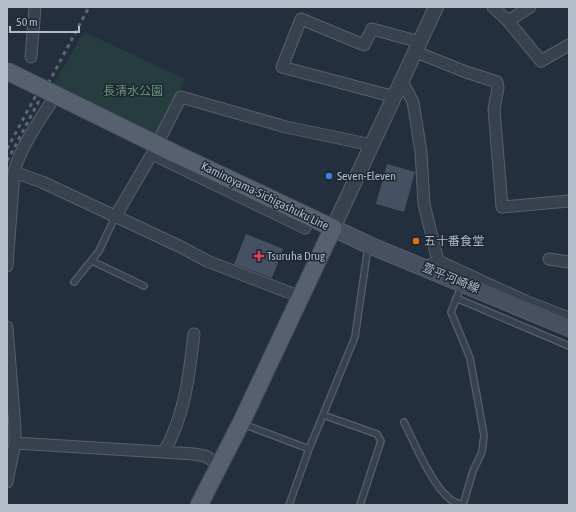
<svg xmlns="http://www.w3.org/2000/svg" width="576" height="512" font-family="'Asap Condensed','Noto Sans JP',sans-serif">
  <style>
    .green { fill: #263c3f }
    .building { fill: #455162 }
    .lines { fill: none; stroke-linecap: round; stroke-linejoin: round }
    .service-casing { stroke: #565f6c; stroke-width: 8 }
    .minor-casing { stroke: #565f6c; stroke-width: 13 }
    .tertiary-casing { stroke: #565f6c; stroke-width: 16 }
    .secondary-casing { stroke: #565f6c; stroke-width: 18 }
    .primary-casing { stroke: #414a57; stroke-width: 19 }
    .service { stroke: #38414e; stroke-width: 5.5 }
    .minor { stroke: #38414e; stroke-width: 11 }
    .tertiary { stroke: #38414e; stroke-width: 14 }
    .secondary { stroke: #465061; stroke-width: 16 }
    .primary { stroke: #56606e; stroke-width: 17 }
    .rail { stroke: #5a6575; stroke-width: 3; stroke-dasharray: 4 4; stroke-linecap: butt }
    .primary-bridge-casing { stroke: #414a57; stroke-width: 19; stroke-linecap: butt }
    .primary-bridge { stroke: #56606e; stroke-width: 17 }
    .shop-dot { fill: #3f7fe0; stroke: #1d2633; stroke-width: 1.5 }
    .food-dot { fill: #e8710a; stroke: #1d2633; stroke-width: 1.5 }
    .health-dot { fill: #e0444e; stroke: #1d2633; stroke-width: 1.5 }
    .labels { text-anchor: middle; stroke-width: 3; stroke-linejoin: round; paint-order: stroke }
    .park-label { font-size: 12px; fill: #6b9a76; stroke: #1d2633 }
    .poi-label { font-size: 12px; fill: #b4bcc9; stroke: #1d2633; text-anchor: start }
    .street-label { font-size: 12px; fill: #b4bcc9; stroke: #1d2633 }
  </style>
  <rect width="100%" height="100%" fill="#242f3e"/>
  <path class="green" d="M84,32l101,47 -31,58 -102,-50z"/>
  <path class="building" d="M387,164l28,8 -11,40 -28,-8z
    M246,234l37,15 -11,29 -38,-14z"/>
  <g class="lines">
    <g class="service-casing">
      <path id="service" d="M92,261l52,25
        M74,282l25,-31 16,-34
        M462,284l-11,28 19,46 14,77 -2,17 -9,19 -10,34
        M456,298l113,48
        M323,415l54,19 4,7 -21,64
        M404,422c10,20 28,63 45,76 3,4 9,5 14,7
        M243,424l66,25 -20,56
        M309,449l46,-112 13,-90"/>
    </g>
    <g class="minor-casing">
      <path id="minor" d="M493,7l15,14
        M530,7l-22,14 33,40 28,-16
        M416,52l50,20 31,10 1,6 -4,21 8,98 67,-6
        M31,57l4,-50
        M402,81l11,21 8,50 3,52 14,57
        M395,97l-113,-30 19,-48 63,26 8,-16 48,13
        M152,154l153,74
        M14,172l28,10 139,65 26,14 94,36
        M115,217l37,-63 29,-57 105,30 86,18
        M549,259l20,3
        M432,264l6,-3 87,40 44,17
        M7,266l7,-94c7,-25 22,-46 36,-68
        M7,327l8,101v15l-8,39
        M15,443l179,11 11,2 14,8
        M164,452c21,-37 25,-76 30,-118"/>
    </g>
    <g class="tertiary-casing">
      <path id="tertiary" d="M333,228l103,-221"/>
    </g>
    <g class="secondary-casing">
      <path id="secondary" d="M333,228l36,17 200,83"/>
    </g>
    <g class="primary-casing">
      <path id="primary" d="M176,154l157,74 -92,195 -42,82"/>
    </g>
    <use href="#service" class="service"/>
    <use href="#minor" class="minor"/>
    <use href="#tertiary" class="tertiary"/>
    <use href="#secondary" class="secondary"/>
    <use href="#primary" class="primary"/>
    <path class="rail" d="M7,149l35,-65
      M7,161l82,-154"/>
    <g class="primary-bridge-casing">
      <path id="primary-bridge" d="M7,71l169,83"/>
    </g>
    <use href="#primary-bridge" class="primary-bridge"/>
  </g>
  <circle class="shop-dot" cx="329" cy="176" r="4"/>
  <circle class="food-dot" cx="416" cy="241" r="4"/>
  <path class="health-dot" d="M257 250h4v4h4v4h-4v4h-4v-4h-4v-4h4z"/>
  <g class="labels">
    <g class="park-label">
      <text x="133" y="95">長清水公園</text>
    </g>
    <g class="poi-label">
      <text x="337" y="180">Seven-Eleven</text>
      <text x="424" y="245">五十番食堂</text>
      <text x="267" y="260">Tsuruha Drug</text>
    </g>
    <g class="street-label">
      <text transform="translate(265 196) rotate(26)" y="4">Kaminoyama-Sichigashuku Line</text>
      <text transform="translate(451 278) rotate(22)" y="4">萱平河崎線</text>
    </g>
  </g>
  <rect width="576" height="512" fill="none" stroke="#b4bcc9" stroke-width="16"/>
  <path d="M10 26v6h69v-6" fill="none" stroke="#b4bcc9" stroke-width="2"/>
  <text x="16" y="26" font-size="12" fill="#b4bcc9" stroke="#1d2633" stroke-width="3" paint-order="stroke">50 m</text>
</svg>
